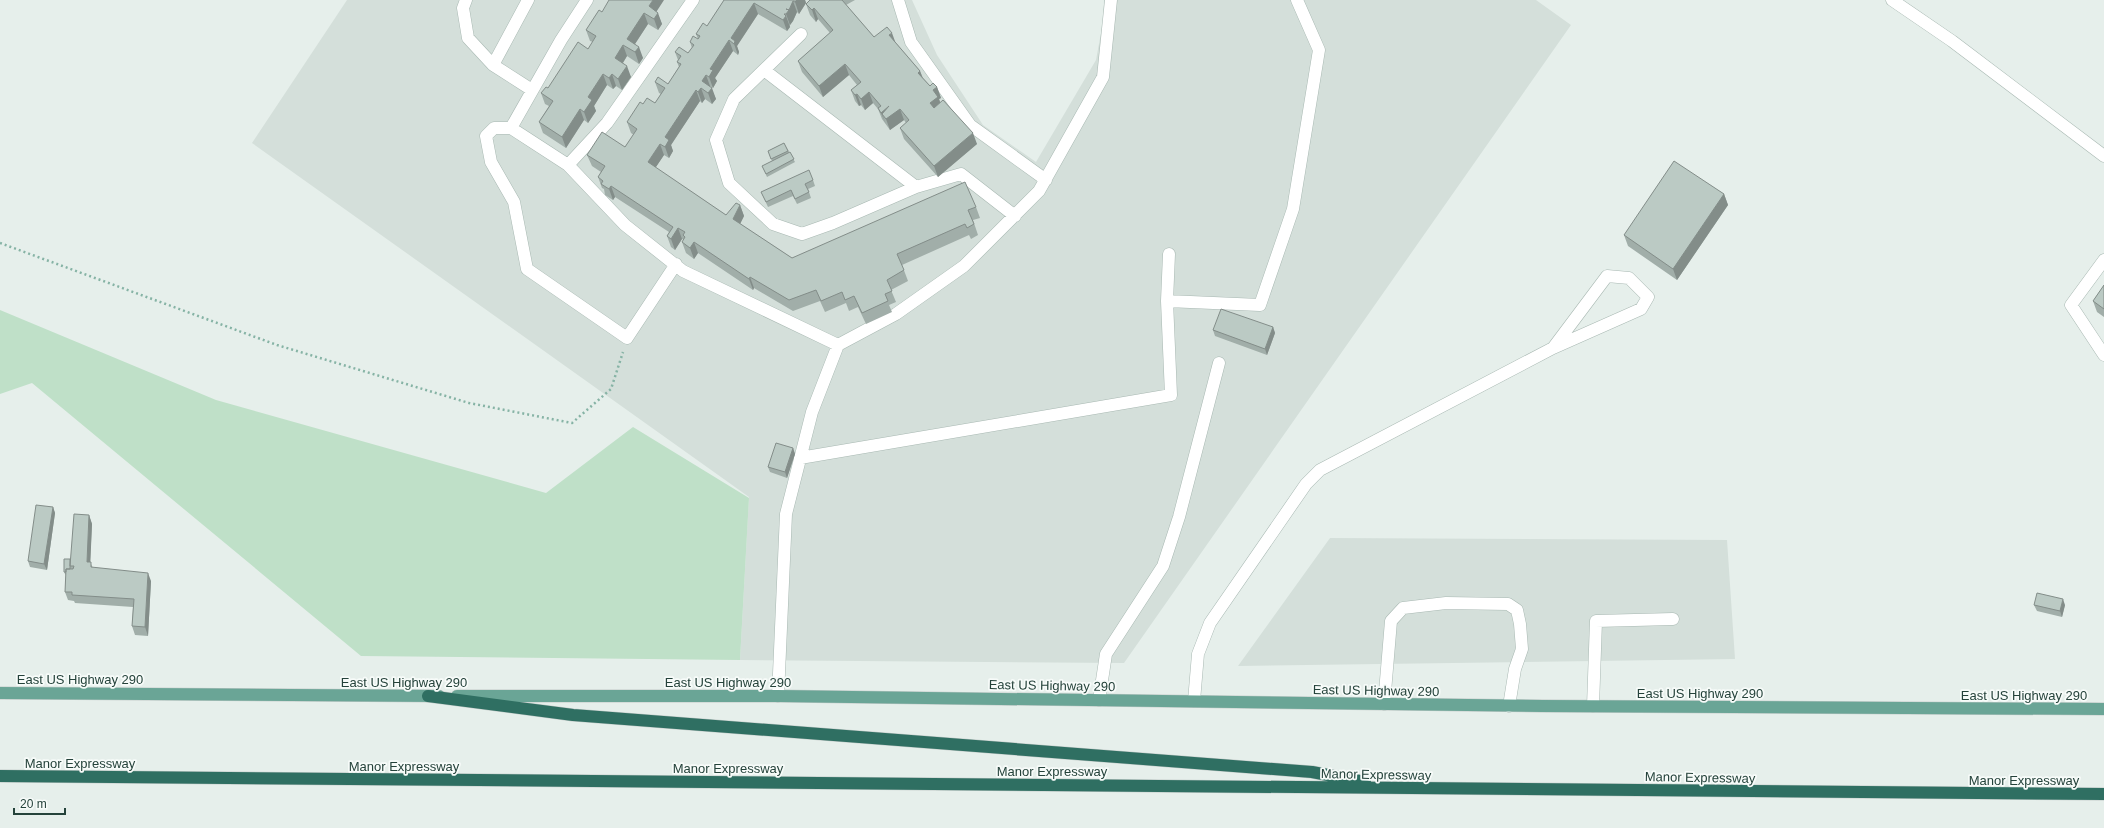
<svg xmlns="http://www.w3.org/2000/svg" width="2104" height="828" font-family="Helvetica,sans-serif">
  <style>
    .built { fill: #d4dfda }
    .green { fill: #bfe0c8 }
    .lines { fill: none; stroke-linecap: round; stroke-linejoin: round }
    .minor-casing { stroke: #a8b8b2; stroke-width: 13 }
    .major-casing { stroke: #c2cac8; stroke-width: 13 }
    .highway-casing { stroke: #c2cac8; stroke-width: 13 }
    .path { stroke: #86b3a5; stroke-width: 2.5; stroke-dasharray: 2 3; stroke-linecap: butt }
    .minor { stroke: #fff; stroke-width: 12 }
    .major { stroke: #6aa596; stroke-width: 12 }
    .highway { stroke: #2f6f62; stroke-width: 12 }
    .wall { fill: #a1aea9 }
    .shaded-wall { fill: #838d89 }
    .building { fill: #bbcac4; stroke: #838d89 }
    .labels { text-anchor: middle; stroke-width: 3.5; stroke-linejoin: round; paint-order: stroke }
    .street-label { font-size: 13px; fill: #24423a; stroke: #f7fbf9 }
  </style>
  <rect width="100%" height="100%" fill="#e6efeb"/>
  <path class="built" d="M347,0h565l25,55 46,70 53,37 60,-102 7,-38 1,-22h432l35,25 -447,638 -384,-3 9,-163 -497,-354z
    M1330,538l397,2 8,119 -497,7z"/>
  <path class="green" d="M0,310l216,90 330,93 87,-66 116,71 -9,162 -379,-4 -329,-273 -32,11z"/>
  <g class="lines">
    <g class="minor-casing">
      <path id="minor" d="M466,0l-3,8 5,30 25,27 39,25
        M587,0l-26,40 -50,88 57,37 57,60 58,46 155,74
        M898,0l13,42 59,83 76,55
        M1892,0l60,41 152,115
        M801,34l-67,65 -18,41 13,43 44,41 29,10 31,-11 83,-36 45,-13 54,42
        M493,65l35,-65
        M764,70l152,117
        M511,128h-17l-8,8 5,26 23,40 13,67 100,69 49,-74
        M568,165l39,-42 86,-123
        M2104,260l-33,45 33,50
        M1167,301l93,4 33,-96 26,-159 -22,-50
        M800,458l371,-63 -4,-94 2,-47
        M778,696l8,-182 26,-102 26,-67 58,-31 68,-48 75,-75 64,-114 8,-77
        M1099,700l7,-46 57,-88 16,-49 40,-154
        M1194,701l4,-47 12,-31 96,-139 14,-14 233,-122 54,-72 22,2 19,19 -7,12 -88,39
        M1384,704l7,-83 12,-13 43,-5 62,1 9,6 3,14 2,25 -7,20 -6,37
        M1593,706l3,-85 77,-2"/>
    </g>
    <g class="major-casing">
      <path id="major" d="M0,693l439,3
        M457,696h321l765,10 561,3"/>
    </g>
    <g class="highway-casing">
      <path id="highway" d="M428,696l145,19 739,57 53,10
        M0,776l2104,18"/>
    </g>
    <path class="path" d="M0,243l277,102 192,58 103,20 39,-34 12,-37"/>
    <use href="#minor" class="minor"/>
    <use href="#major" class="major"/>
    <use href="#highway" class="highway"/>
  </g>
  <path class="wall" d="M724,0h81l1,3 -7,11 -2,-2 -4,9 -1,-1 1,1 -3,4v2l-3,4 -29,-17 -21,32 2,6 -1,3 -5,-4 -18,27 2,3 -4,7 -3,-2 6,13 -4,5 -7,-5 -3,4 -2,-2 -29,44 2,6 -4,7 -5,-3 -9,13 71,47 14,-10 4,11 -4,8 52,34 184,-51 4,11 -7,2 5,15 -7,4 -2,-4 -67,30 6,16 -17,9 5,12 -7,3 3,7 -26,12 -8,-17 -9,4 -3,-8 -21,9 -5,-11 -27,10 -39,-23 -1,2 -55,-37 -4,6 -8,-6 -4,-11 2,-2 -2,-1 -7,11 -4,-3 -4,-11 2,-4 -54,-35 -2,3 -8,-5 -1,-6 -2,-1 -4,-11 3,-5 -9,-6 -5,-11 38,-8 9,-12 -3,-2 -4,-11 16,-18 12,-1 6,-9 -2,-1 -4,-11 13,2 11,-17 -2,-5 1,-2 -3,-8 13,1 4,-5 -2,-6 8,-3 -2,-5 11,-8z
    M810,0h45l-9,5 28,32 22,6 24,28 3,7 7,8 7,1 4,11 -2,1 1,3 37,42 -39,33 -34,-38 -4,-11 6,-5 -2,-3 -14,10 -8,-11 -4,-10 -5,-6 -8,7 -4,-5 -2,1 -4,-5 -4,-11 6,-5 -8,-10 -26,22 -21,-25 -4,-11 32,-28 -12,-14 -2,3 -6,-7 -4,-11z
    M602,12h55l5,12 -4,6 -10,-6 -13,20 8,14 -4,6 -12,-8 -4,7 8,14 -9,13 -6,-4 -3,3 -6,-4 -13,21 2,5 -8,12 -4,-3 -18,28 -23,-15 -4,-11 10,-16 -4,-2 -4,-11 7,-5 40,-39 5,-7 -3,-1 -4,-11z
    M784,143l11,19 -28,15 -5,-11 10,-5 -4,-10z
    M813,180l2,6 -7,3 3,9 -14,6 -4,-8 -25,11 -7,-15z
    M1724,194l4,11 -51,75 -49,-34 -4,-11z
    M2104,285v32l-7,-5 -4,-11z
    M1273,327l2,6 -8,22 -52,-19 -2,-6z
    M793,448l2,6 -8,24 -17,-6 -2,-5z
    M53,507l2,6 -8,57 -17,-3 -2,-6z
    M89,515l3,9 -2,38 3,6 58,13 -3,55 -13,-1 -3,-9 1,-19 -58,-4 -1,-2 -6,-1 -3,-8 1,-17 -1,-1 -1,-2 6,-13z
    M2034,605h31l-3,12 -25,-6z"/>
  <path class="shaded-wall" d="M653,0h11l-11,17 -4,-11z
    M797,0h8l1,3 -7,11 -4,-12z
    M793,1l4,11 -4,9 -4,-11z
    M754,3l4,11 -21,32 2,6 -1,3 -4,-11 -3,-6z
    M814,8l4,11 -2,3 -4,-12z
    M789,10l4,11 -3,4 -4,-11z
    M644,13l4,11 -17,26 -4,-11z
    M658,13l4,11 -4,6 -4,-11z
    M786,16l4,11 -3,4 -4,-11z
    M892,33l4,11 -7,-9z
    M729,40l4,11 -18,27 2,3 -4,7 -4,-11 1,-8z
    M623,45l4,11 -8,13 -4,-11z
    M639,47l4,11 -4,6 -4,-12z
    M845,64l4,11 -26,22 -4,-11z
    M627,66l4,11 -9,13 -4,-11z
    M920,71l4,11 -6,-9z
    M603,74l4,11 -13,21 2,5 -8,12 -4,-11 4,-15z
    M612,74l4,12 -3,3 -4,-11z
    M706,75l4,11 -4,5 -4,-10z
    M937,87l4,11 -2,1 3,9 -8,6 -4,-11 3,-13z
    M701,88l4,11 -3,4 -4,-11z
    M712,88l4,11 -4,5 -4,-11z
    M696,90l4,11 -29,44 2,6 -4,7 -4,-11v-10z
    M869,92l4,11 -8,7 -4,-11z
    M857,94l4,11 -2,1 -4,-11z
    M889,106l11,3 4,11 -14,10 -4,-11 -4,-5 4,10 -5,-11z
    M580,109l4,11 -18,28 -4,-11z
    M973,133l4,11 -39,33 -4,-11z
    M660,144l4,11 -12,18 -4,-11z
    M611,186l4,11 -2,3 -4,-11z
    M1724,194l4,11 -51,75 -4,-11z
    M740,205l4,11 -7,14 -4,-11z
    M678,228l4,11 -7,11 -4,-11z
    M694,242l4,11 -4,6 -4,-11z
    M750,277l4,11 -1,2 -4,-11z
    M1273,327l2,6 -8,22 -2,-6z
    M793,448l2,6 -8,24 -2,-6z
    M53,507l2,6 -8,57 -3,-6z
    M89,515l3,9 -2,46 -3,-8z
    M148,573l3,8 -3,55 -3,-9z
    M2063,599l2,6 -3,12 -2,-6z"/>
  <path class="building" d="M609,0h44l-4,6 9,7 -4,6 -10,-6 -17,26 12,8 -4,5 -12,-7 -8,13 12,8 -9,13 -6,-5 -3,4 -6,-4 -15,23 4,3 -8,12 -4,-3 -18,28 -23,-15 14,-21 -12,-8 5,-6 2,1 30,-46 10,7 8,-13 -10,-6 13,-20 3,2z
    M724,0h73l-2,2 -2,-1 -4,9 -3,-1 3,1 -3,4h-2l2,2 -3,4 -29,-17 -23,35 4,3 -1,3 -5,-4 -19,29 3,1 -4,7 -3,-2 -4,6 10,7 -4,5 -7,-5 -3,4 -2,-2 -31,47 4,3 -4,7 -5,-3 -12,18 78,53 10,-12 4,2 -7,14 59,39 173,-76 11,25 -8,3 6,14 -7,4 -2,-4 -68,30 7,16 -17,10 5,11 -7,3 3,7 -26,12 -8,-17 -9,4 -3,-8 -21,9 -5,-11 -27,10 -39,-23 -1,2 -55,-37 -4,6 -8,-6 3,-5 -2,-2 2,-3 -7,-4 -7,11 -4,-3 6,-9 -62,-41 -2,3 -8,-5 2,-3 -5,-4 7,-11 -18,-11 15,-23 23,15 12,-18 -10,-7 13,-20 3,2 4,-6 8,5 10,-15 -10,-6 3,-5 10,7 13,-20 -4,-2 4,-6 -6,-4 4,-5 9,6 6,-8 -4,-3 3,-6 5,3 2,-3 -4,-2 7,-11 4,3z
    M810,0h32l32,37 13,-10 5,6 -3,2 31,36 -2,2 12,13 3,-3 4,4 -4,3 5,7 -8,6 4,5 9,-8 30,33 -39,33 -34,-38 9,-8 -9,-11 -14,10 -4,-5 7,-8 -8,7 -3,-5 3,-2 -12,-14 -8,7 -4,-5 -2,1 -4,-5 10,-8 -16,-18 -26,22 -21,-25 35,-31 -19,-22 -2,2 -6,-6z
    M784,143l4,8 -17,8 -3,-8z
    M790,152l4,7 -28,15 -4,-8z
    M1674,161l50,33 -51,75 -49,-34z
    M809,170l4,10 -8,4 4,8 -14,7 -4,-9 -25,12 -5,-10z
    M2104,285v24l-11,-8z
    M1221,309l52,18 -8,22 -52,-19z
    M776,443l17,5 -8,24 -17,-5z
    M36,505l17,2 -9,57 -16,-3z
    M74,514l15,1 -2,47h4v5l57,6 -3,54 -13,-1 2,-27 -62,-4v-3h-7l1,-23h7l1,-3h-4z
    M64,559h6v10h-4v3h-2z
    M2037,593l26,6 -3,12 -26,-6z"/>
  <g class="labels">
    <g class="street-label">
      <text x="80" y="684">East US Highway 290</text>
      <text x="404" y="687">East US Highway 290</text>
      <text x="728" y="687">East US Highway 290</text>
      <text transform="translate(1052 685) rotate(1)" y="5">East US Highway 290</text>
      <text transform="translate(1376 690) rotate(1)" y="5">East US Highway 290</text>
      <text x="1700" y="698">East US Highway 290</text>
      <text x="2024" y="700">East US Highway 290</text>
      <text x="80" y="768">Manor Expressway</text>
      <text x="404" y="771">Manor Expressway</text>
      <text x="728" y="773">Manor Expressway</text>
      <text x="1052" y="776">Manor Expressway</text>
      <text transform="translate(1376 774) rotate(1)" y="5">Manor Expressway</text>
      <text transform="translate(1700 777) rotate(1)" y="5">Manor Expressway</text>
      <text x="2024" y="785">Manor Expressway</text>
    </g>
  </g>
  <path d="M14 808v6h51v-6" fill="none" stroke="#24423a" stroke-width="2"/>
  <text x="20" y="808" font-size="12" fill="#24423a" stroke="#f7fbf9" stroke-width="3" paint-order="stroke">20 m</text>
</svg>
